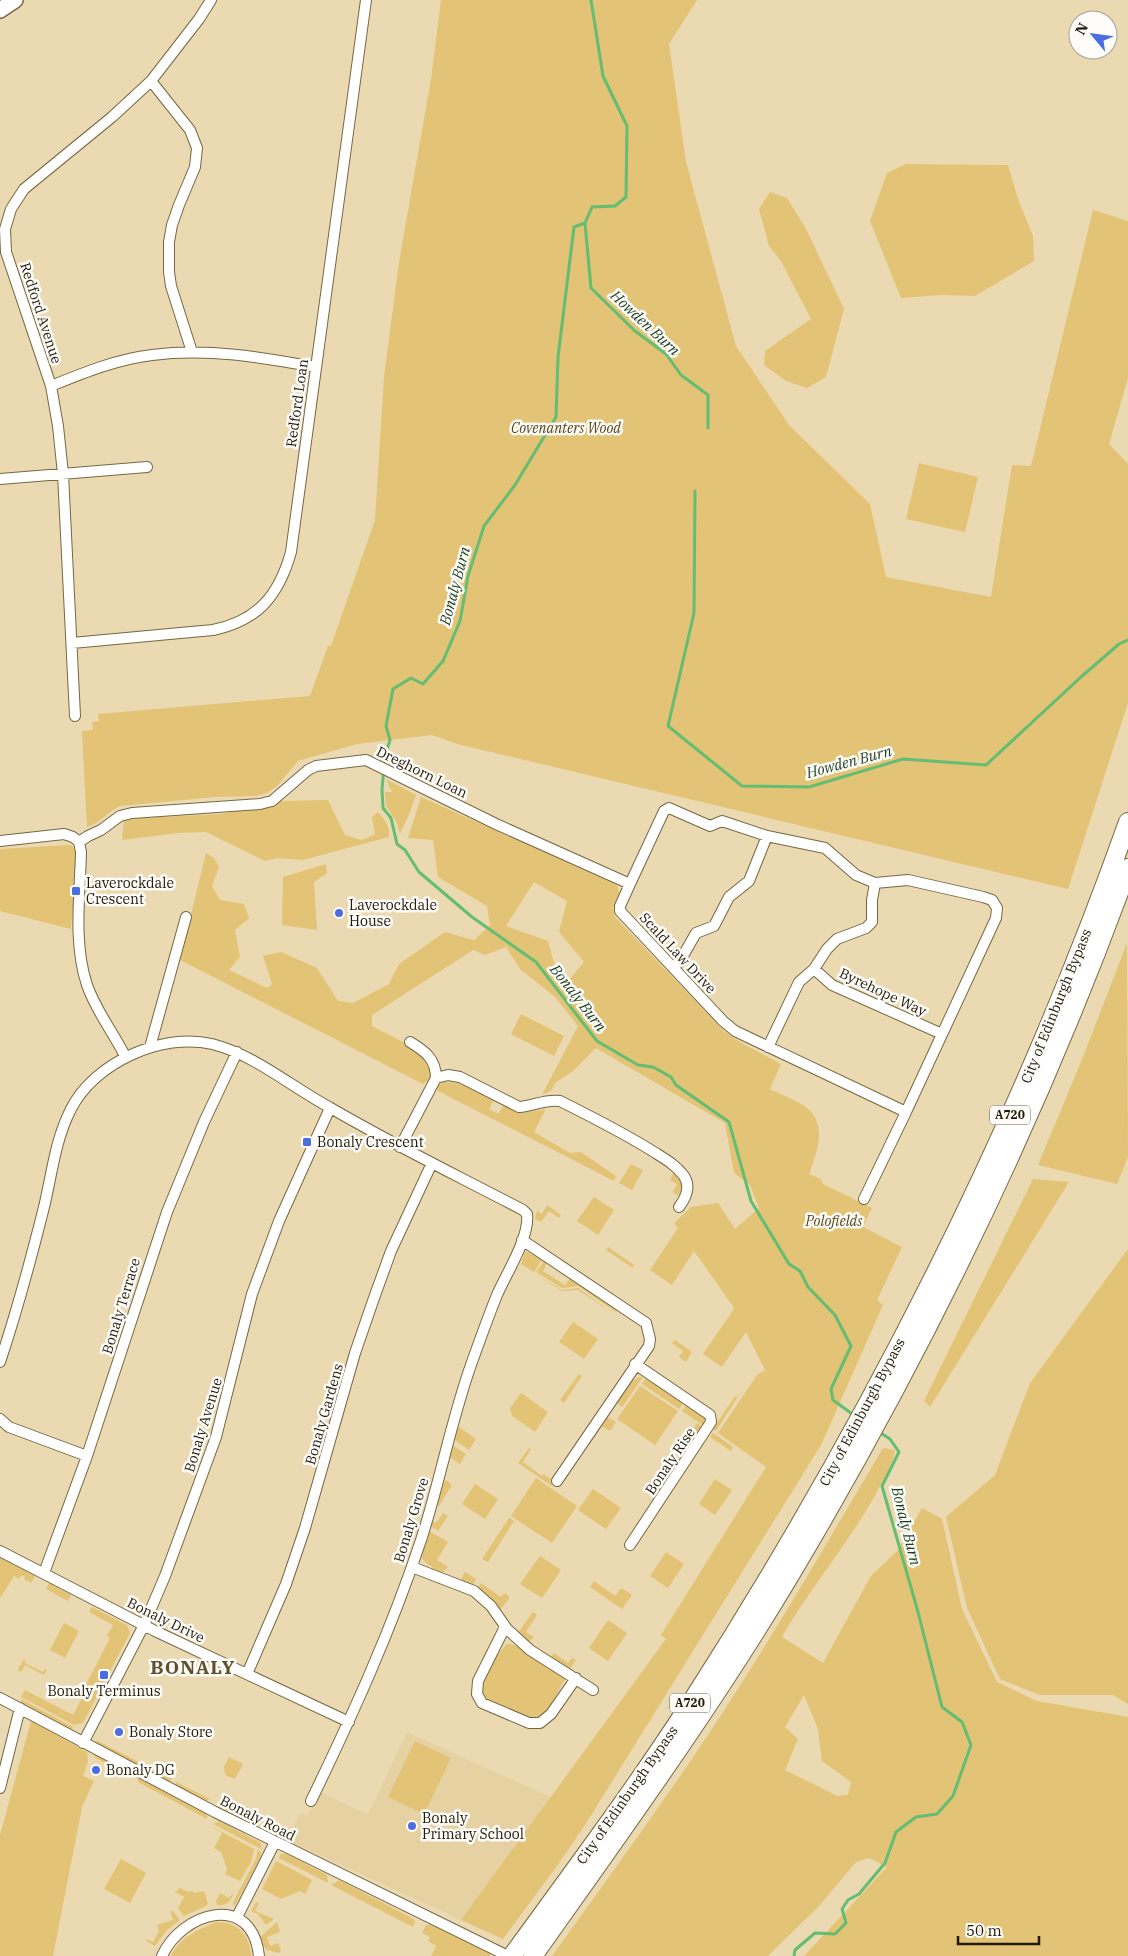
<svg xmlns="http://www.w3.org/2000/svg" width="1128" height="1956" font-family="'IBM Plex Serif',serif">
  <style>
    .built { fill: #e5d1a1 }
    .green { fill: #e3c375; fill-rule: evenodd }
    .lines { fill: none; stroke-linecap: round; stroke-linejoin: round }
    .stream { stroke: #63bd72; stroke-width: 3 }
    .minor-casing { stroke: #766742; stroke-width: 12 }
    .secondary-casing { stroke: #766742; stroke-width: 18 }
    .trunk-casing { stroke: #766742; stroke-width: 20 }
    .minor { stroke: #fff; stroke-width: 10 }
    .secondary { stroke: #fff; stroke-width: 15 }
    .trunk { stroke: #fff; stroke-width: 18 }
    .poi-dot { fill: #4a6ee1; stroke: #fefcf8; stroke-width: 2 }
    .labels { text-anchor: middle; stroke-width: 5; stroke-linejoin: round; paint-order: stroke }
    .shield { fill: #fefcf8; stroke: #635e51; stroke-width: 1 }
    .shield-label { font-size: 12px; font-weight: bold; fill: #201a0a }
    .street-label { font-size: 14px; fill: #201a0a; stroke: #fefcf8 }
    .park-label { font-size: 14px; font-style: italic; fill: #584618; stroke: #fefcf8 }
    .poi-label { font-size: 14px; fill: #201a0a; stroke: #fefcf8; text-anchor: start }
    .water-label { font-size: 15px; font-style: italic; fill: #183d1f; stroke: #fefcf8 }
    .district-label { font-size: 19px; font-weight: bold; letter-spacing: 1px; fill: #60512c; stroke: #fefcf8 }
  </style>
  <rect width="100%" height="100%" fill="#ebdab1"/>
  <path class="built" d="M407,1732l145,66 -91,122 -174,-80 13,-27 6,3 16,-23 46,22z"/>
  <path class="green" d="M441,0h256l-28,44 17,118 50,184 53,79 81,79 16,73 105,20 21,-132 19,1 62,-256 35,11v157l-19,66 19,20v239l-60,186 -611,-145 -25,-9 -75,9 -59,17 -21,25 -10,7 -11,3 -41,1 -95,9c-13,6 -19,17 -33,21l-5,-96 11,-1 -1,-8 7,-1 -1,-7 212,-18 18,-50h3l44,-126 9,-143 15,-115 32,-183z
    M906,164l102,1 10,34 15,37 1,25 -59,35 -34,-1 -40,3 -31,-77 17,-48z
    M770,192l17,6 18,29 39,82 -18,68 -19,11 -21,-7 -22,-16 1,-14 46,-32 -30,-58 -12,-15 -10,-37z
    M919,463l59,14 -13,55 -59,-13z
    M386,779l30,16 -8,22 -8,17 -4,-13 -10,-15 -1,-14h7z
    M421,797l196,88 3,10 -7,13 2,9 109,114 14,10 43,23 -11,25c11,6 26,11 36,18 22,17 11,46 3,67l12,5 2,5 49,24 -9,19 39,20 -25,53 6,5 -62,140 -236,380 -28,41 -54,73 -42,-19 205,-281 -5,-4 105,-168 -48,-34 39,-58 8,-5 -19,-38 -24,35 -19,-13 31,-45 -2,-4 -38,-54 -22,34 -22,-15 28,-42 -4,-5 17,-16 27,-4 17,26 24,-21 -9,-23 -16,-12 -9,-50 -129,-75 -23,23 -18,12 -4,8 -9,4 36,-69 -23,-29 -35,-28 -14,-22 -21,8 -12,-5 -101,65v11c13,7 51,24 57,37 3,5 2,11 1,16l-7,5 -243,-124 26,-107 8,5 5,9 -7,19 8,14 24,4 5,14 -14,12 5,27 -11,13 38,18 5,-4 -9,-28 18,-4 36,16 21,33 15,2 36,-19 10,-20 46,-32 29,8 16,-15 -3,-19 -49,-29 -5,-37 -25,-2zM534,882l33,19 -8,31 25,30 -17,20 -12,-15 -7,-26 -42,-15z
    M328,800l17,35 17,5 13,-6 -3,-17 6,-5c7,8 12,14 11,25l-86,23 -26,-2 -12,3 -59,-29 -28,1 -56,7 2,-19 17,-3 80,-4 61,-13z
    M68,845c4,1 5,0 6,4 5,11 -2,65 -3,80l-71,-18v-62z
    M326,864l1,9 -13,9 3,48 -35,-5 1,-48z
    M1127,943l1,214 -11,27 -79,-19 45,-108z
    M521,1014l43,22 -10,20 -43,-22z
    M444,1082l17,1 33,17 -5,9 9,5 6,-9 16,8 26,-4 -12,23 36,21 11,-1 35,24 -2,5 -176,-90 -1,-6z
    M631,1164l12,6 -11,20 -13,-7z
    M674,1171l9,13 -1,14 -9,-6 4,-8 -7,-4z
    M1033,1179l36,3 -139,225 -6,-6z
    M594,1197l20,13 -16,25 -21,-14z
    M547,1205l14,10 -2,3 -10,-7 -8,11 -6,-3 2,-8 5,3z
    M608,1247l26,18 -1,3 -27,-18z
    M1128,1249v455l-15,-9h-73l-40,-16 -33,-71 -21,-91 49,-42 35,-92z
    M525,1251l17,9 -8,12 -13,-8z
    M544,1261l3,2 -4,8 22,14 5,-7 47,32 -1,2 -38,-26 -16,2 -26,-16z
    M535,1274l27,16 16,-2 37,26 -37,-24 -16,1z
    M573,1322l25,17 -14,20 -25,-17z
    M675,1340l17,12 -6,10 -7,-5 4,-6 -11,-8z
    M579,1374l3,2 -18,27 -4,-3z
    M639,1377h4l-21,30 -6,-5 14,-20z
    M646,1378l38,24 -5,7 -37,-25z
    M640,1386l38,25 -23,34 -38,-26z
    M744,1387l-28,44 -3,-2 22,-33 3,1z
    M521,1393l27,19 -13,20 -23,-16 -2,-8z
    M687,1404l18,14 -1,8 -22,-15z
    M606,1416l10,6 -6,9 -8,-5 -13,19 -2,-1z
    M697,1423l7,5 -9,12 -7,-4z
    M457,1426l19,13 -7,11 -15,-11z
    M713,1433l20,14 -2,4 -21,-14z
    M452,1445l14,9 -6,10 -11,-7z
    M529,1448l2,1 -8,13 19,14 1,-2 8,5 -1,3 3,2 -1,2 -34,-23z
    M883,1448l12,2c-2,14 -10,26 -16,38 -28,53 -68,98 -97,149l41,26 48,-87 27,-26 24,-42 20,11 20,90 35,73 40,19 91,16v239h-324l83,-89 -18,-9 -13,4 -37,44 -51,50h-216c62,-86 125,-172 182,-261 52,-81 100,-164 149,-247zM804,1695l14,34 4,32 29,21 -3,13 -11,1 -52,-26 13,-31 -13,-12z
    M536,1478l41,28 -25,37 -41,-27z
    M715,1479l17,11 -17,25 -16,-11z
    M446,1480l6,5 -13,21 -3,-2 6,-22 2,1z
    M475,1484l23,15 -13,20 -23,-15z
    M593,1489l28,19 -15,21 -28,-19z
    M443,1513l5,3 -10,15 -7,-5v-6l5,3z
    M509,1518l5,3 -26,41 -6,-3z
    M429,1531l19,11 -11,18 11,7 -6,6 -10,-4 1,-2 -6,-3 -6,-7z
    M666,1552l18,12 -16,24 -18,-12z
    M540,1556l21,14 -19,28 -22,-14z
    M0,1557l35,19 -4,7 -7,-4 1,-2 -4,-2 -2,4 -5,-3 -14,22z
    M465,1572l11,7 -4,8 -12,-6z
    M594,1581l21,15 6,-8 11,7 -10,14 -32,-22z
    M49,1583l22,12 -3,6 -22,-12z
    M481,1583l20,14 3,-4 5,3v3l-9,11 -23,-20z
    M92,1607l35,18 3,8 -47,90 -9,2 -53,-28 4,-7 48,25 11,-21 -2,-2 28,-54 -3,-2 6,-11 -24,-13z
    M533,1612l4,3 -11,17 8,5 -5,5 -12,-8z
    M608,1620l19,13 -19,28 -19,-13z
    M64,1623l15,8 -14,27 -15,-8z
    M507,1644c14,1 21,10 31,17 9,6 19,11 28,16l-18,33 -5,7 -10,3 -45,-17 -7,-9c1,-16 15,-39 26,-50z
    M554,1653l14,10 4,-5 4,2 -6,9 -19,-12z
    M23,1660l3,1 -1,2 18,9 2,-3 2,1 -3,5 -19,-10 -4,7 -3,-2z
    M21,1699l52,28 -1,7 -51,-28z
    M31,1721l56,31 1,10 -5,14 11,5 -12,26 -29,149h-53v-121z
    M98,1741l74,38 -5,4 -74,-41z
    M415,1741l36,17 -27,56 -36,-17z
    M93,1752l38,20 -2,4 -35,-19z
    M229,1757l14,7 -8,15 -10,-4 -1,-8z
    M138,1776l69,37v6l-69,-37z
    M176,1782l34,17 -7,3 -26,-14z
    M218,1804l35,17 -7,3 -26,-14z
    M219,1821l42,22v6l-48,-25z
    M211,1826l43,23 -3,13 -11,19 -15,-7 2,-5 -6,-17 -7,-4 8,-15z
    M258,1850l3,2v4l-27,51 -1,-5 22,-41z
    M281,1854h6l40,21 1,8 -49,-25z
    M121,1859l25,14 -16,30 -26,-14z
    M276,1861l36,19 -7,14 -5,-3 -19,8 -19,-10z
    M339,1880l73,38 3,3 -2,6 -82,-42z
    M180,1888l8,4 5,-1 1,2 10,-2 4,13 -2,2 -22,10 -6,-8 6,-11 -9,-5z
    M220,1893l9,5 3,-4 1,1c-4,8 -7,11 -16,10l-1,-4z
    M256,1902l3,1 -4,8 19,8 -8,6 -8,-11 -7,-3z
    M170,1911h3l7,9 -13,10 -12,16 -10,-6 1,-1 7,3 6,-11 -2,-6 16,-5z
    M216,1922c22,0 34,13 35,34h-80c9,-19 27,-26 45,-34z
    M277,1922l3,10 -13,5 3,9 8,-3 3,7 -2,3c-12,-3 -16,-3 -19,-16z
    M432,1924l4,2 56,27 -3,3h-58l5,-10 -8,-5 2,-4 -8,-4 4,-8z"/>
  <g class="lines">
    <path class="stream" d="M591,0l12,76 24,50 -1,71 -11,9 -23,1 -7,16 -11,4 -16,130 -2,60 -41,68 -31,41 -16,50 -8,45 -17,40 -20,23 -12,-6 -18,11 -7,37 4,14 -5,16 -3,33 1,19 8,10 6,26 8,6 14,22 53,45 64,45 61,79 41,24 15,2 18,10 5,8 53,37 22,79 38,63 11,7 8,16 27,28 16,31 -20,43 2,11 22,16
      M585,223l6,65 44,43 31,23 15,21 27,20v33
      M695,491l-1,122 -26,113 74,60 67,1 94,-28 83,6 95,-88 38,-33 9,-4
      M794,1956l1,-6 20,-17 20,1 11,-11 -4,-14 6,-9 11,-6 26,-31 11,-31 20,-15 21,-3 16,-18 18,-51 -9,-23 -20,-15 -24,-95 -36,-126 17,-34 -9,-13 -11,-7"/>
    <g class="minor-casing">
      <path id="minor" d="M151,81l39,49 7,18 -2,19 -16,38 -7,20 -3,17v30l2,14 21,66
        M51,386c32,-13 66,-27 101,-31 56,-7 109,2 163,12
        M0,479l147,-12
        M72,643l141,-13c45,-9 66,-35 78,-78l75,-552
        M75,716l-12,-242 -5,-48 -7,-40 -45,-134 -1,-23 6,-20 13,-20 88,-72 39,-36 48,-62 12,-19
        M0,841l64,-7 9,3 6,5
        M79,842l9,-6 13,-6 19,-14 12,-3 128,-9 12,-3 36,-31 8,-4 50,-6 130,64 134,60
        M79,842l2,10c-1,43 -8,91 6,133 9,26 26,47 38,71
        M673,968l7,-7 16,-28 18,-7 15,-29 20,-16 18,-45
        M814,969l18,16 110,49
        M410,1042c15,9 26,17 26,36
        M150,1047l36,-130
        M768,1047l31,-65 15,-13 13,-20 10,-10 29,-11 6,-6v-22l3,-17
        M400,1147l36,-69 12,-3 12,2 59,30c14,-1 26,-8 41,-6 32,16 64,32 94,51 11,7 22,13 30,24 7,11 2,22 -5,31
        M864,1199l42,-87 -171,-81 -12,-10 -103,-110v-5l10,-22 34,-73 5,-3 41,18 12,-5 45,15 58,12 31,27 19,8 33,-3 75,17 9,3 5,8 -1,10 -90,194
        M522,1240l124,83 4,16 -1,7 -92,135
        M0,1362c17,-51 31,-103 44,-155 8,-33 11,-67 27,-98 23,-46 91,-77 141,-65 43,11 78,42 117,63 63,37 129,69 194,103l4,4c3,23 -21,60 -30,81 -9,22 -17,45 -25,67 -21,58 -32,120 -51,178 -30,91 -69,176 -110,261
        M0,1419l9,8 78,29
        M630,1545l81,-123 -1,-7 -75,-51
        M0,1551l155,80 194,91
        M412,1567l62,24 17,15 16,23 23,21 63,40
        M44,1573l43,-117 80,-244 37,-90 33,-70
        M505,1627l-27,54 -1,13 5,9 47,20h11l11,-9 25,-36
        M247,1674l39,-90 19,-56 50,-175 19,-55 17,-47 41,-88
        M0,1698l215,114 293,144
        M83,1743l61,-118 21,-49 51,-139 36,-143 27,-73 51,-113
        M0,1788l20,-80
        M237,1917l38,-75
        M162,1956c20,-44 90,-65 97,0"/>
    </g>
    <g class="secondary-casing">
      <path id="secondary" d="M0,10l15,-10"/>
    </g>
    <g class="trunk-casing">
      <path id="trunk" d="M512,1956c61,-84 124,-168 180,-255 177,-276 326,-570 436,-879
        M533,1956c89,-126 180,-251 259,-384 133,-224 247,-459 336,-704"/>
    </g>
    <use href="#minor" class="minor"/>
    <use href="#secondary" class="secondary"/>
    <use href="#trunk" class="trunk"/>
  </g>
  <g class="poi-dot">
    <rect x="71" y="886" width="10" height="10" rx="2.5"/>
    <circle cx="339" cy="913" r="5"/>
    <rect x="302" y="1137" width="10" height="10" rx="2.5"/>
    <rect x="99" y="1670" width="10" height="10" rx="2.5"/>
    <circle cx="119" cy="1732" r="5"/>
    <circle cx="96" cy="1770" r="5"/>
    <circle cx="412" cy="1826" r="5"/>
  </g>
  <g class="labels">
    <g class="shield">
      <rect x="990" y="1105.5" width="40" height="19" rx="4"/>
      <rect x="670" y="1693.5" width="40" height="19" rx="4"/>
    </g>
    <g class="shield-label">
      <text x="1010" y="1119">A720</text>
      <text x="690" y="1707">A720</text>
    </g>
    <g class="street-label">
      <text transform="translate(41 313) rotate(72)" y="5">Redford Avenue</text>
      <text transform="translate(297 403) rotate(-82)" y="5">Redford Loan</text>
      <text transform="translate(422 772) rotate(26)" y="5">Dreghorn Loan</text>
      <text transform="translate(678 953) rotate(47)" y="5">Scald Law Drive</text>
      <text transform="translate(883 992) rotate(25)" y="5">Byrehope Way</text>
      <text transform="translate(1056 1006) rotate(-68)" y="5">City of Edinburgh Bypass</text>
      <text transform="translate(121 1306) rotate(-73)" y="5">Bonaly Terrace</text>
      <text transform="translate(862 1412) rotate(-62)" y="5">City of Edinburgh Bypass</text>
      <text transform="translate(324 1414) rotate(-74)" y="5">Bonaly Gardens</text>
      <text transform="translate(203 1425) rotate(-73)" y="5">Bonaly Avenue</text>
      <text transform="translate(670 1461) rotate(-56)" y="5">Bonaly Rise</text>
      <text transform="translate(411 1520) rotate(-73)" y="5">Bonaly Grove</text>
      <text transform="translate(166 1620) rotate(26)" y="5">Bonaly Drive</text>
      <text transform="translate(627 1795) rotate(-55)" y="5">City of Edinburgh Bypass</text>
      <text transform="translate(258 1818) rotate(27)" y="5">Bonaly Road</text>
    </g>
    <g class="park-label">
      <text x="566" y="433">Covenanters Wood</text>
      <text x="834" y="1226">Polofields</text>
    </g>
    <g class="poi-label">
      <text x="86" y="888">Laverockdale<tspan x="86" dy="16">Crescent</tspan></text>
      <text x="349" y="910">Laverockdale<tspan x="349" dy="16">House</tspan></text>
      <text x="317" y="1147">Bonaly Crescent</text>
      <text x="104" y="1696" text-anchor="middle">Bonaly Terminus</text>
      <text x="129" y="1737">Bonaly Store</text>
      <text x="106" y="1775">Bonaly DG</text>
      <text x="422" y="1823">Bonaly<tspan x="422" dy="16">Primary School</tspan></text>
    </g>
    <g class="water-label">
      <text transform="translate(645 323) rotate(43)" y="5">Howden Burn</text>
      <text transform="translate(455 586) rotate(-75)" y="5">Bonaly Burn</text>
      <text transform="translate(849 762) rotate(-15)" y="5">Howden Burn</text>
      <text transform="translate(578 998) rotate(52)" y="5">Bonaly Burn</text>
      <text transform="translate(906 1526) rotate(76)" y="5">Bonaly Burn</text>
    </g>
    <g class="district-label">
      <text x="193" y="1674">BONALY</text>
    </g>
  </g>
  <g transform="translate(1093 35) rotate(299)"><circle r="24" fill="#fefcf8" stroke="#a5a299"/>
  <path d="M0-4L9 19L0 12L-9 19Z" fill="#4a6ee1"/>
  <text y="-8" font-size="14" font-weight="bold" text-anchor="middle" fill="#201a0a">N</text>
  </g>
  <path d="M958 1936v8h81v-8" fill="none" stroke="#201a0a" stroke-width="2.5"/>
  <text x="966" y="1936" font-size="15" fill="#201a0a" stroke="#fefcf8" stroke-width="4" paint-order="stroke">50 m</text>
</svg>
